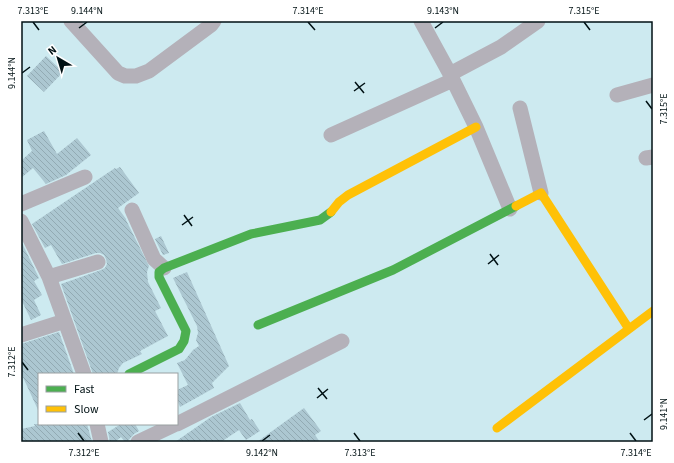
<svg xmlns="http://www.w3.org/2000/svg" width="674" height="463" font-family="'Source Sans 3',sans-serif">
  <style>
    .building { fill: url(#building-back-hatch) }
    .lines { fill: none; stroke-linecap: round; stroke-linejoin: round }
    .street { stroke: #b4b1b9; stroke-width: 15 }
    .fast { stroke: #4caf50; stroke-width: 9 }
    .slow { stroke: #ffc107; stroke-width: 9 }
    .ticks { fill: none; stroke: #001114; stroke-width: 1.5 }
    .neatline { fill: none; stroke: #001114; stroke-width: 1.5 }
    .ticks-label { font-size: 10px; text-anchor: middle; fill: #001114 }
  </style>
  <defs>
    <pattern id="building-back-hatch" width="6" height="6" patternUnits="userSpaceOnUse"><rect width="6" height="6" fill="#acc7d1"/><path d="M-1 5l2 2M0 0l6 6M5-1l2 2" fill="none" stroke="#92aab3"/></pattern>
  </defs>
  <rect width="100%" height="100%" fill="#cdeaf0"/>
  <path class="building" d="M46,56l17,16 -19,20 -17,-16z
    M44,131l13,23 20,-16 14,17 -25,20 -20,9 -13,-16 -12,10v-17l11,-10 -5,-11z
    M120,167l19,26 -21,15 8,11v1l23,46 -2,6 1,10 13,26 -6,3 13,25 -28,15 2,3 -19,9 -4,5 -2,6h-24l-32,-90 40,-14 4,-2 2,-4 -1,-5 -2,-4 -4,-2h-4l-34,11 -11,-19 -6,3 -13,-24 83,-56 1,1z
    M161,236l8,17 -6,2 -8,-16z
    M21,241l18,37 -5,3 8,14 -8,5 7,15 -10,5 -10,-21z
    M187,272l42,94 -17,17 2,5 -34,19 -3,-8v-9l11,-5 -11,-22 8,-3 8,-10 6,-4 -3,-6 2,-7 -1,-7 -24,-48z
    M59,332l15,42h-35v38l-18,-39v-29z
    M240,403l10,17 2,-1 8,12 -14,9 -7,-10 -18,12h-46l36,-25z
    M304,408l17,23 -6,4 5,7h-63z
    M34,424h53l5,18h-71v-13l14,-3z
    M121,424h14l4,7 -5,3 -7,8h-2l-4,-5 -6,5h-5l-2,-10z"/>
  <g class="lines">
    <path class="street" d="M71,21l47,52 7,3h11l13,-5 62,-46 3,-4
      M421,21l29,53 26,53 34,82
      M450,74l51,-27 37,-26
      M617,95l36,-10
      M520,108l21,85
      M331,135l122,-55
      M646,158l7,-1
      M21,204l64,-27
      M132,210l22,49 10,9
      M21,221l28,56 35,97
      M49,277l49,-15
      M21,335l44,-14
      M97,424l4,18
      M177,424l165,-83
      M138,442l38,-18"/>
    <path class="fast" d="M258,325l135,-55 123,-64
      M129,374l50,-25 5,-8 2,-10 -27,-54v-5l5,-4 87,-34 69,-14 11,-8"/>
    <path class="slow" d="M516,206l25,-13 88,136
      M331,212l8,-10 9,-7 128,-68
      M497,428l156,-117"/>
  </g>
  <path class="ticks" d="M33,22l6,8M308,22l7,8M584,22l6,8M79,28l8,-6M435,28l8,-6M22,73l8,-6M355,82l9,11M354,91l11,-8M646,101l6,8M184,215l8,11M182,225l11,-8M490,254l8,11M488,264l11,-9M22,362l6,8M318,388l9,11M317,398l11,-9M644,420l8,-6M78,433l6,8M354,433l6,8M630,433l6,8M262,441l8,-6"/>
  <rect width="674" height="463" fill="none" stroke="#ffffff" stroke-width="44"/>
  <rect x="38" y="373" width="140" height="52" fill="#ffffff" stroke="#99a0a1"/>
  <rect x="46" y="386" width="20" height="6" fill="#4caf50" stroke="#99a0a1"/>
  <text x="74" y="393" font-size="12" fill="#001114">Fast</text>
  <rect x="46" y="406" width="20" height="6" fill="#ffc107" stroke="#99a0a1"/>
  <text x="74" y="413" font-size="12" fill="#001114">Slow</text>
  <g transform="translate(58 58) rotate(322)" stroke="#ffffff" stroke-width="3" paint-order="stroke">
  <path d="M0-3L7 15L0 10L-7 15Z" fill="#001114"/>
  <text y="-6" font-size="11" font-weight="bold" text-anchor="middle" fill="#001114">N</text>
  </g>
  <rect x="22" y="22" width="630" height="419" class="neatline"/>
  <g class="ticks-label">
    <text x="33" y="14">7.313°E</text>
    <text x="87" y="14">9.144°N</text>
    <text x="308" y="14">7.314°E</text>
    <text x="443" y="14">9.143°N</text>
    <text x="584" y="14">7.315°E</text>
    <text transform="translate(11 73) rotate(-90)" y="4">9.144°N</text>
    <text transform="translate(663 109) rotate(-90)" y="4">7.315°E</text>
    <text transform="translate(11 362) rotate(-90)" y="4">7.312°E</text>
    <text transform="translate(663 414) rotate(-90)" y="4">9.141°N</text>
    <text x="84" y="456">7.312°E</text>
    <text x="262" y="456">9.142°N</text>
    <text x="360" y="456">7.313°E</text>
    <text x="636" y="456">7.314°E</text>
  </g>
</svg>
